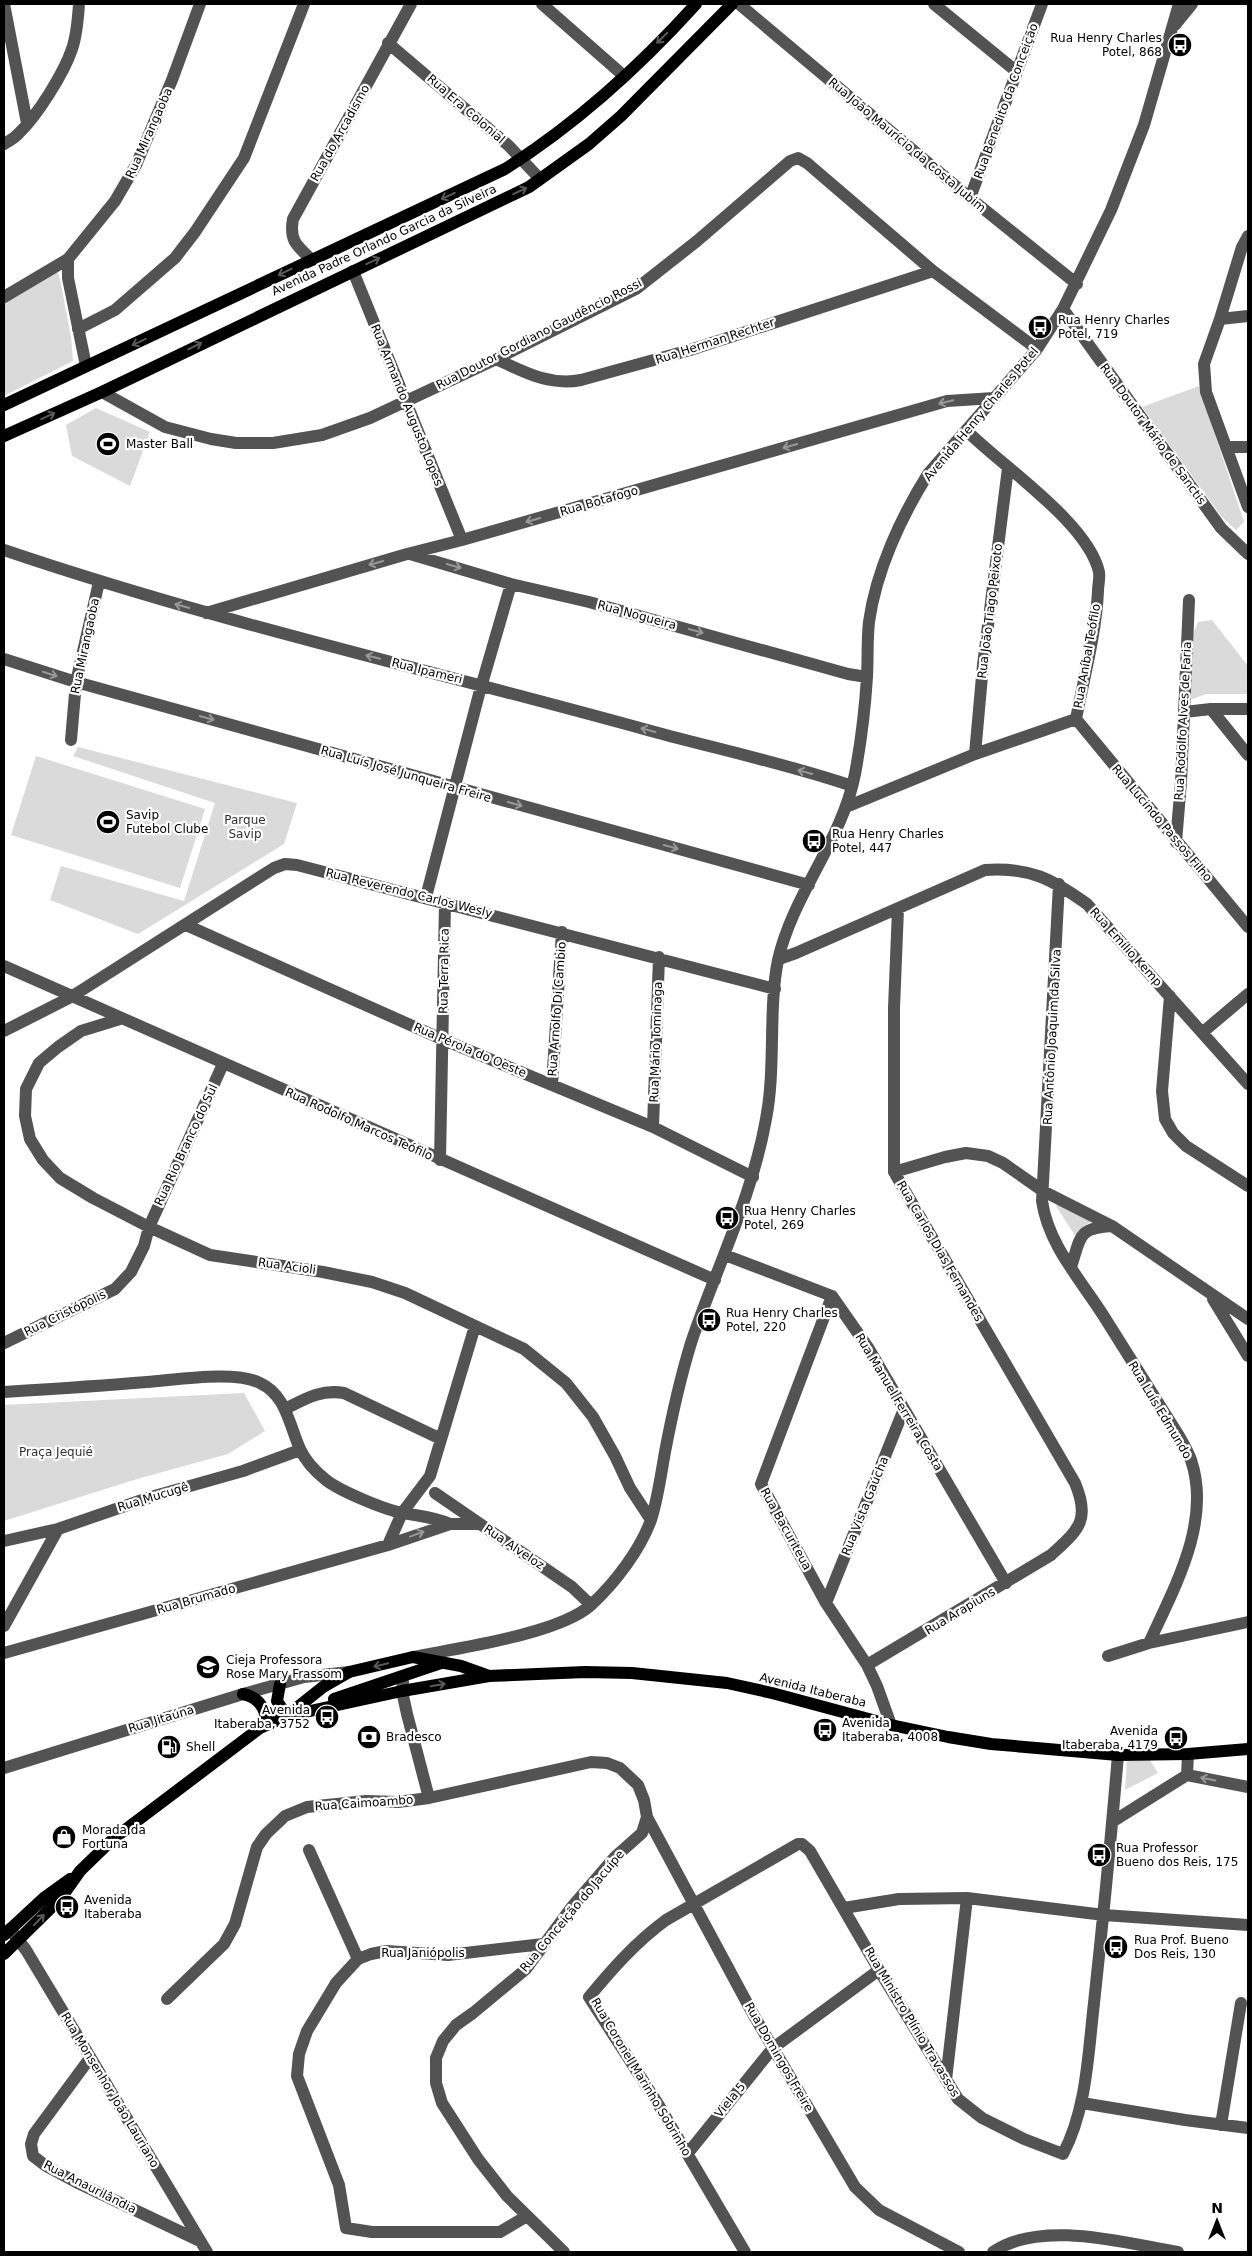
<svg xmlns="http://www.w3.org/2000/svg" width="1252" height="2256" font-family="'DejaVu Sans',sans-serif">
  <style>
    .green { fill: #dadada }
    .lines { fill: none; stroke-linecap: round; stroke-linejoin: round }
    .minor { stroke: #535353; stroke-width: 12 }
    .major { stroke: #000; stroke-width: 12 }
    .oneway { stroke: #595959 }
    .oneway2 { stroke: #989898 }
    .labels { text-anchor: middle; stroke-width: 4.5; stroke-linejoin: round; paint-order: stroke }
    .poi-label { font-size: 12px; fill: #000; stroke: #fff; text-anchor: start }
    .street-label { font-size: 12px; fill: #000; stroke: #fff }
    .park-label { font-size: 12px; fill: #313131; stroke: #fff }
  </style>
  <rect width="100%" height="100%" fill="#fff"/>
  <path class="green" d="M57,271l3,8 11,58 2,24 -69,35v-97z
    M1199,386l45,136 -8,8 -15,-14 -79,-109z
    M96,408l54,24 -20,54 -58,-30 -6,-31z
    M1212,620l36,46v28h-42l-16,6 3,-66 5,-12z
    M78,747l219,56 -13,41 -146,90 -88,-34 11,-34 123,35 31,-98 -142,-47z
    M36,756l169,53 -25,79 -169,-53z
    M1059,1201l32,21 -7,4 -8,11 -20,-31z
    M244,1393l21,38 -37,23 -91,25 -133,42v-116z
    M1127,1759l23,1 8,13 -33,17z"/>
  <g class="lines">
    <path class="minor" d="M4,4l23,119
      M542,4l82,72
      M739,4l231,194 107,86
      M934,4l82,67
      M1175,25l17,-21
      M388,43l121,103 31,33
      M4,144c5,-3 11,-6 15,-11 18,-17 45,-60 53,-84 5,-14 6,-30 7,-45
      M970,198l72,-194
      M1248,236l-6,11 -22,72 -16,45 2,28 42,115
      M312,260c-15,-14 -23,-19 -19,-41l118,-215
      M353,271l109,269
      M4,297l64,-38
      M1063,309l158,219 27,26
      M1220,319l28,-3
      M78,329l37,-19 60,-52 20,-26 49,-74 60,-154
      M496,359c28,13 53,27 85,21l109,-30 243,-79
      M86,366l-18,-88v-19l47,-58 21,-36 36,-85 28,-76
      M102,392l63,35 46,12 25,4h37l49,-8 48,-17 126,-59 140,-70 61,-48 93,-80 8,-3 9,5 126,108 104,78
      M1227,447h21
      M4,550c212,72 431,121 647,181 66,18 137,33 201,55
      M410,554l101,30 78,18 259,72 19,3
      M206,613l201,-59 55,-14 485,-139 47,-3
      M4,659l72,23 733,203
      M1211,709l37,46
      M1184,712l27,-3h37
      M1076,719l172,208
      M71,740l5,-58 23,-100
      M975,754l8,-89 25,-197
      M846,807l129,-53 101,-35c8,-42 20,-85 22,-128 0,-6 2,-13 1,-19 -11,-49 -96,-105 -132,-141
      M1176,842l5,-60 8,-182
      M1059,884l-17,317c6,43 38,78 61,114 25,40 50,80 76,121 4,7 9,15 12,24 21,62 -17,128 -42,183
      M426,897l53,-203 32,-110
      M186,925l258,115 209,87 100,50
      M779,959l17,-6 189,-83c45,-3 67,9 102,34l161,180
      M4,966l711,314
      M1170,996l-8,95 3,28 8,14 13,13 62,40
      M120,1019l-39,12 -23,16 -19,16 -13,26 -1,27 5,23 13,21 17,18 33,20 56,29 61,28 113,17 49,10 33,11 119,56 42,34 27,34 22,39 15,32 21,32
      M4,1031l67,-34 203,-129 11,-4 12,1 478,124
      M1203,1032l45,-38
      M552,1085l10,-153
      M653,1127l6,-170
      M440,1160l5,-257
      M894,1172l51,-15 21,-4 22,3 15,7 40,28 69,35 136,93
      M725,1255l107,41 37,53 137,234
      M1071,1267c10,-30 6,-39 41,-41
      M832,1296l-71,188 65,119 41,62 10,21 14,39
      M1213,1299l35,57
      M475,1326l-45,150 -28,37 -14,32 62,-21h30
      M4,1343l111,-54 16,-17 13,-26 5,-19 74,-163
      M4,1392c48,-3 95,-6 143,-10 29,-2 88,-12 113,1 26,12 29,41 40,66 5,11 16,23 26,31 14,11 59,30 77,33 17,3 31,4 47,11
      M285,1409c20,-10 36,-20 59,-16l97,46
      M435,1493l137,94 19,18
      M4,1541l54,-12 93,-32 92,-26 57,-21
      M826,1603l78,-194
      M4,1626l54,-97
      M4,1653l384,-108
      M1108,1656l41,-13 99,-21
      M413,1657c45,-9 146,-23 178,-52 24,-22 49,-55 60,-85 7,-22 10,-46 14,-68 7,-37 15,-73 26,-109 25,-75 61,-145 75,-224 10,-51 2,-109 12,-159 15,-66 64,-119 77,-186 6,-32 10,-65 12,-97 1,-18 0,-37 2,-55 7,-51 32,-105 59,-148l109,-125 26,-40 48,-99 33,-85 35,-121
      M867,1665l184,-110c27,-25 40,-34 24,-72l-181,-311v-164l4,-99
      M403,1682l-1,9 5,23 22,84
      M1188,1754l-1,21 61,12
      M4,1768l239,-74 61,-17 45,-5
      M647,1817l106,197 102,173 24,23 80,42
      M1112,1822l75,-47
      M309,1850l49,109
      M844,1908l55,-9 68,-1 137,17 144,10
      M10,1929l16,21 181,302
      M167,1999l57,-55 11,-20 22,-77 9,-13 19,-18 22,-9 59,-6 32,1 31,-4 162,-36 16,1 13,5 18,17 6,15 3,17 -5,16 -27,24 -44,51 -45,61 -53,44 -17,12 -13,16 -7,17v25l6,20 36,56 29,37 57,56
      M90,2058l-56,76 -3,10 2,12 13,10 30,16 124,59
      M946,2080l21,-182
      M1082,2103l103,17 63,8
      M1221,2125l20,-122
      M688,2153l85,-105 106,-78
      M527,2216l-27,16h-128l-26,-4 -7,-43 -42,-109 2,-22 8,-23 29,-48 22,-24 13,-5 15,-3 62,4 95,-11
      M745,2252l-87,-148 -69,-107c24,-29 47,-55 77,-77l132,-76h4l8,7 69,119 79,129 24,19 42,21 39,15c24,-46 25,-100 31,-151 9,-83 17,-165 24,-248
      M993,2252c48,-33 131,-9 185,0"/>
    <path class="major" d="M4,405l501,-236c71,-45 135,-103 191,-165
      M4,436l98,-44 427,-205 60,-43 32,-28 111,-112
      M280,1684l-3,17 10,15
      M243,1694c16,3 23,15 24,31
      M334,1699l107,-36
      M289,1714l34,-27 26,-15 64,-15 48,9 28,10
      M4,1935l41,-38 25,-18
      M4,1954l57,-56 19,-27 33,-32 147,-111 27,-12 115,-25 87,-15 96,-4 47,1 95,10 45,10 119,32 57,12 43,7 127,11 70,-1 60,-5"/>
  </g>
  <defs><path id="oneway-shaft" d="M-6 0H5M1.5-3L5.5 0L1.5 3" fill="none" stroke-width="1.6" stroke-linecap="round" stroke-linejoin="round" transform="scale(1.25)"/></defs>
  <g class="oneway">
    <use href="#oneway-shaft" transform="translate(662 38) rotate(135)"/>
    <use href="#oneway-shaft" transform="translate(520 191) rotate(-25)"/>
    <use href="#oneway-shaft" transform="translate(448 196) rotate(155)"/>
    <use href="#oneway-shaft" transform="translate(373 261) rotate(-25)"/>
    <use href="#oneway-shaft" transform="translate(285 272) rotate(154)"/>
    <use href="#oneway-shaft" transform="translate(139 342) rotate(155)"/>
    <use href="#oneway-shaft" transform="translate(195 346) rotate(-26)"/>
    <use href="#oneway-shaft" transform="translate(48 416) rotate(-24)"/>
    <use href="#oneway-shaft" transform="translate(381 1665) rotate(166)"/>
    <use href="#oneway-shaft" transform="translate(438 1685) rotate(-10)"/>
    <use href="#oneway-shaft" transform="translate(39 1920) rotate(-46)"/>
  </g>
  <g class="oneway2">
    <use href="#oneway-shaft" transform="translate(946 402) rotate(167)"/>
    <use href="#oneway-shaft" transform="translate(790 446) rotate(164)"/>
    <use href="#oneway-shaft" transform="translate(533 520) rotate(164)"/>
    <use href="#oneway-shaft" transform="translate(376 563) rotate(164)"/>
    <use href="#oneway-shaft" transform="translate(454 566) rotate(16)"/>
    <use href="#oneway-shaft" transform="translate(182 606) rotate(-164)"/>
    <use href="#oneway-shaft" transform="translate(696 631) rotate(15)"/>
    <use href="#oneway-shaft" transform="translate(373 657) rotate(-166)"/>
    <use href="#oneway-shaft" transform="translate(50 674) rotate(18)"/>
    <use href="#oneway-shaft" transform="translate(207 718) rotate(16)"/>
    <use href="#oneway-shaft" transform="translate(648 730) rotate(-165)"/>
    <use href="#oneway-shaft" transform="translate(805 772) rotate(-165)"/>
    <use href="#oneway-shaft" transform="translate(515 804) rotate(15)"/>
    <use href="#oneway-shaft" transform="translate(671 847) rotate(15)"/>
    <use href="#oneway-shaft" transform="translate(417 1534) rotate(-20)"/>
    <use href="#oneway-shaft" transform="translate(1208 1779) rotate(-169)"/>
  </g>
  <defs>
    <g id="bus-disc" transform="scale(1.25)"><circle r="9.5" fill="#000" stroke="#fff"/><path d="M-5-6H5V4H4V6H2V4H-2V6H-4V4H-5ZM-3.5-4V0h7V-4ZM-3.5 1.2v1.5H-2V1.2ZM2 1.2v1.5H3.5V1.2Z" fill="#fff"/></g>
    <g id="stadium-disc" transform="scale(1.25)"><circle r="9.5" fill="#000" stroke="#fff"/><path d="M0-5a6.5 5 0 1 0 0 10a6.5 5 0 1 0 0-10ZM-3.5-1.8h7v3.6h-7Z" fill="#fff"/></g>
    <g id="school-disc" transform="scale(1.25)"><circle r="9.5" fill="#000" stroke="#fff"/><path d="M0-5L7-2L0 1L-7-2ZM-4 1L0 2.5L4 1V4Q0 6-4 4Z" fill="#fff"/></g>
    <g id="bank-disc" transform="scale(1.25)"><circle r="9.5" fill="#000" stroke="#fff"/><path d="M-6-4H6V4H-6ZM0-2.3a2.3 2.3 0 1 0 0 4.6a2.3 2.3 0 1 0 0-4.6Z" fill="#fff"/></g>
    <g id="fuel-disc" transform="scale(1.25)"><circle r="9.5" fill="#000" stroke="#fff"/><path d="M-5.5-6h7V0h2V4h1.3V-2.5L3-4.5l.8-.8L6-3V5H2.5V1h-1V6h-7ZM-4.2-4.7v3.2H.2V-4.7Z" fill="#fff"/></g>
    <g id="shop-disc" transform="scale(1.25)"><circle r="9.5" fill="#000" stroke="#fff"/><path d="M-5-2.5h2.3a2.7 3.5 0 0 1 5.4 0H5L5.5 6h-11ZM-1.5-2.5h3a1.5 2.3 0 0 0-3 0Z" fill="#fff"/></g>
  </defs>
  <g fill-rule="evenodd">
    <use href="#bus-disc" x="1180" y="45"/>
    <use href="#bus-disc" x="1040" y="327"/>
    <use href="#stadium-disc" x="108" y="444"/>
    <use href="#stadium-disc" x="108" y="822"/>
    <use href="#bus-disc" x="814" y="841"/>
    <use href="#bus-disc" x="727" y="1218"/>
    <use href="#bus-disc" x="709" y="1320"/>
    <use href="#school-disc" x="208" y="1667"/>
    <use href="#bus-disc" x="327" y="1717"/>
    <use href="#bus-disc" x="825" y="1730"/>
    <use href="#bank-disc" x="369" y="1737"/>
    <use href="#bus-disc" x="1176" y="1738"/>
    <use href="#fuel-disc" x="169" y="1747"/>
    <use href="#shop-disc" x="64" y="1837"/>
    <use href="#bus-disc" x="1099" y="1855"/>
    <use href="#bus-disc" x="67" y="1907"/>
    <use href="#bus-disc" x="1116" y="1947"/>
  </g>
  <g class="labels">
    <g class="poi-label">
      <text x="1162" y="42" text-anchor="end">Rua Henry Charles<tspan x="1162" dy="14">Potel, 868</tspan></text>
      <text x="1058" y="324">Rua Henry Charles<tspan x="1058" dy="14">Potel, 719</tspan></text>
      <text x="126" y="448">Master Ball</text>
      <text x="126" y="819">Savip<tspan x="126" dy="14">Futebol Clube</tspan></text>
      <text x="832" y="838">Rua Henry Charles<tspan x="832" dy="14">Potel, 447</tspan></text>
      <text x="744" y="1215">Rua Henry Charles<tspan x="744" dy="14">Potel, 269</tspan></text>
      <text x="726" y="1317">Rua Henry Charles<tspan x="726" dy="14">Potel, 220</tspan></text>
      <text x="226" y="1664">Cieja Professora<tspan x="226" dy="14">Rose Mary Frassom</tspan></text>
      <text x="310" y="1714" text-anchor="end">Avenida<tspan x="310" dy="14">Itaberaba, 3752</tspan></text>
      <text x="842" y="1727">Avenida<tspan x="842" dy="14">Itaberaba, 4008</tspan></text>
      <text x="1158" y="1735" text-anchor="end">Avenida<tspan x="1158" dy="14">Itaberaba, 4179</tspan></text>
      <text x="386" y="1741">Bradesco</text>
      <text x="186" y="1751">Shell</text>
      <text x="82" y="1834">Morada da<tspan x="82" dy="14">Fortuna</tspan></text>
      <text x="1116" y="1852">Rua Professor<tspan x="1116" dy="14">Bueno dos Reis, 175</tspan></text>
      <text x="84" y="1904">Avenida<tspan x="84" dy="14">Itaberaba</tspan></text>
      <text x="1134" y="1944">Rua Prof. Bueno<tspan x="1134" dy="14">Dos Reis, 130</tspan></text>
    </g>
    <g class="street-label">
      <text transform="translate(1006 101) rotate(-70)" y="4">Rua Benedito da Conceição</text>
      <text transform="translate(466 109) rotate(41)" y="4">Rua Era Colonial</text>
      <text transform="translate(149 133) rotate(-66)" y="4">Rua Mirangaoba</text>
      <text transform="translate(340 133) rotate(-61)" y="4">Rua do Arcadismo</text>
      <text transform="translate(907 145) rotate(40)" y="4">Rua João Maurício da Costa Jubim</text>
      <text transform="translate(384 240) rotate(-25)" y="4">Avenida Padre Orlando Garcia da Silveira</text>
      <text transform="translate(539 334) rotate(-27)" y="4">Rua Doutor Gordiano Gaudêncio Rossi</text>
      <text transform="translate(715 341) rotate(-18)" y="4">Rua Herman Rechter</text>
      <text transform="translate(407 405) rotate(68)" y="4">Rua Armando Augusto Lopes</text>
      <text transform="translate(981 414) rotate(-50)" y="4">Avenida Henry Charles Potel</text>
      <text transform="translate(1153 434) rotate(54)" y="4">Rua Doutor Mário de Sanctis</text>
      <text transform="translate(599 501) rotate(-16)" y="4">Rua Botafogo</text>
      <text transform="translate(990 611) rotate(-83)" y="4">Rua João Tiago Peixoto</text>
      <text transform="translate(637 615) rotate(15)" y="4">Rua Nogueira</text>
      <text transform="translate(85 646) rotate(-78)" y="4">Rua Mirangaoba</text>
      <text transform="translate(1087 656) rotate(-80)" y="4">Rua Aníbal Teófilo</text>
      <text transform="translate(427 671) rotate(14)" y="4">Rua Ipameri</text>
      <text transform="translate(1183 721) rotate(-87)" y="4">Rua Rodolfo Alves de Faria</text>
      <text transform="translate(406 774) rotate(16)" y="4">Rua Luís José Junqueira Freire</text>
      <text transform="translate(1162 823) rotate(50)" y="4">Rua Lucindo Passos Filho</text>
      <text transform="translate(409 893) rotate(14)" y="4">Rua Reverendo Carlos Wesly</text>
      <text transform="translate(1126 947) rotate(48)" y="4">Rua Emílio Kemp</text>
      <text transform="translate(444 971) rotate(-89)" y="4">Rua Terra Rica</text>
      <text transform="translate(557 1009) rotate(-86)" y="4">Rua Arnolfo Di Cambio</text>
      <text transform="translate(1052 1037) rotate(-87)" y="4">Rua Antônio Joaquim da Silva</text>
      <text transform="translate(656 1042) rotate(-88)" y="4">Rua Mário Tominaga</text>
      <text transform="translate(470 1050) rotate(23)" y="4">Rua Pérola do Oeste</text>
      <text transform="translate(359 1124) rotate(24)" y="4">Rua Rodolfo Marcos Teófilo</text>
      <text transform="translate(186 1145) rotate(-65)" y="4">Rua Rio Branco do Sul</text>
      <text transform="translate(940 1251) rotate(60)" y="4">Rua Carlos Dias Fernandes</text>
      <text transform="translate(287 1266) rotate(8)" y="4">Rua Acioli</text>
      <text transform="translate(65 1313) rotate(-26)" y="4">Rua Cristópolis</text>
      <text transform="translate(899 1402) rotate(59)" y="4">Rua Manuel Ferreira Costa</text>
      <text transform="translate(1160 1410) rotate(59)" y="4">Rua Luís Edmundo</text>
      <text transform="translate(153 1497) rotate(-17)" y="4">Rua Mucugê</text>
      <text transform="translate(865 1506) rotate(-68)" y="4">Rua Vista Gaúcha</text>
      <text transform="translate(786 1529) rotate(61)" y="4">Rua Bacuriteua</text>
      <text transform="translate(514 1547) rotate(34)" y="4">Rua Alveloz</text>
      <text transform="translate(196 1599) rotate(-16)" y="4">Rua Brumado</text>
      <text transform="translate(960 1611) rotate(-31)" y="4">Rua Arapiuns</text>
      <text transform="translate(813 1690) rotate(14)" y="4">Avenida Itaberaba</text>
      <text transform="translate(161 1719) rotate(-17)" y="4">Rua Jitaúna</text>
      <text transform="translate(364 1803) rotate(-4)" y="4">Rua Caimoambo</text>
      <text transform="translate(572 1911) rotate(-50)" y="4">Rua Conceição do Jacuípe</text>
      <text x="423" y="1957">Rua Janiópolis</text>
      <text transform="translate(912 2022) rotate(59)" y="4">Rua Ministro Plínio Travassos</text>
      <text transform="translate(779 2057) rotate(60)" y="4">Rua Domingos Freire</text>
      <text transform="translate(641 2077) rotate(59)" y="4">Rua Coronel Marinho Sobrinho</text>
      <text transform="translate(110 2090) rotate(59)" y="4">Rua Monsenhor João Lauriano</text>
      <text transform="translate(730 2100) rotate(-51)" y="4">Viela 5</text>
      <text transform="translate(90 2187) rotate(27)" y="4">Rua Anaurilândia</text>
    </g>
    <g class="park-label">
      <text x="245" y="824">Parque<tspan x="245" dy="14">Savip</tspan></text>
      <text x="56" y="1456">Praça Jequié</text>
    </g>
  </g>
  <rect width="1252" height="2256" fill="none" stroke="#000000" stroke-width="10"/>
  <g transform="translate(1217 2221)" stroke="#ffffff" stroke-width="4" paint-order="stroke">
  <path d="M0-4L9 19L0 12L-9 19Z" fill="#000000"/>
  <text y="-8" font-size="14" font-weight="bold" text-anchor="middle" fill="#000000">N</text>
  </g>
</svg>
